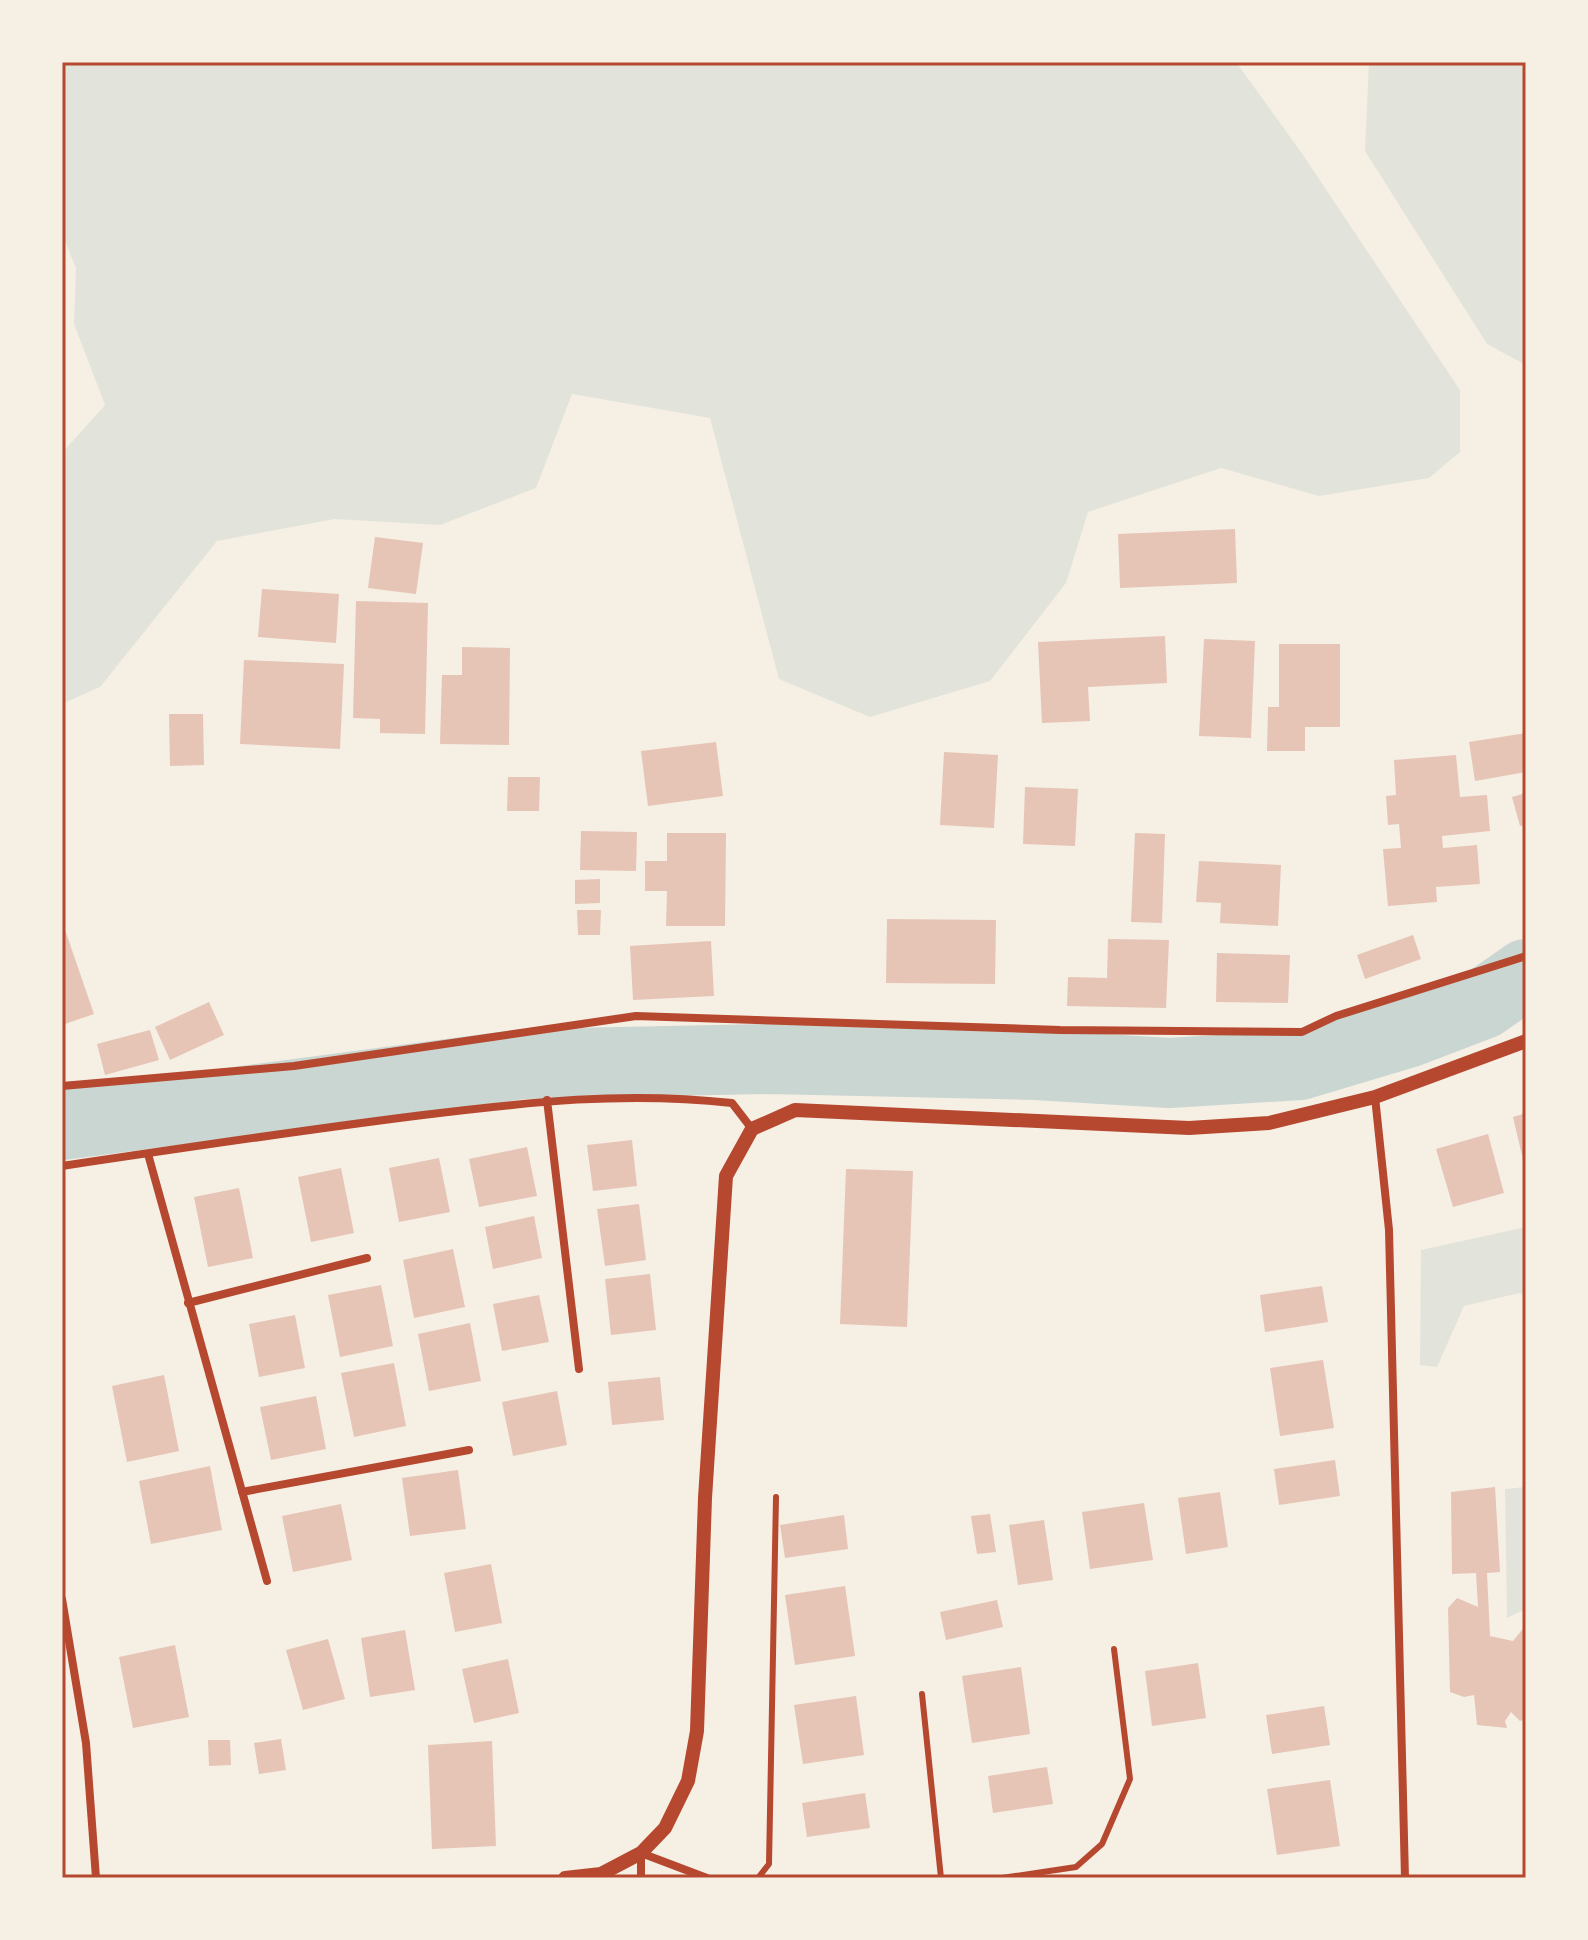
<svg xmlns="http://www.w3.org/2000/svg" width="1588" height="1940" font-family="Quicksand,sans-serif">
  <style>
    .green { fill: #e2e4dc }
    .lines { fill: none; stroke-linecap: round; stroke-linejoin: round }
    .river { stroke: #c9d6d2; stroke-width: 70 }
    .building { fill: #e6c5b7 }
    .service { stroke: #b5482f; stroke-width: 6 }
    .minor { stroke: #b5482f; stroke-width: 8 }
    .tertiary { stroke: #b5482f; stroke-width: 14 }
    .neatline { fill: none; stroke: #b5482f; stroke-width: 3 }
  </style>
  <rect width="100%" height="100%" fill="#f6efe4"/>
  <path class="green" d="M62,62h1174l65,90 159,238v62l-31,26 -110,18 -98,-28 -133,44 -22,71 -76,98 -120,36 -91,-38 -69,-261 -138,-24 -36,94 -96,37 -105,-6 -118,22 -117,146 -38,17v-251l43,-48 -31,-81 2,-56 -14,-34z
    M1369,62h157v303l-39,-21 -122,-193z
    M1526,1227v70l-6,-4 -56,13 -27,61 -17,-2 1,-115z
    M1526,1487v122l-19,9 -2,-129z"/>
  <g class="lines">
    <path class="river" d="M62,1125l461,-61 246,-5 267,6 133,8 131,-8 107,-32 76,-29 43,-30"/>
  </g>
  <path class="building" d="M1235,529l2,54 -117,5 -2,-54z
    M375,537l48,6 -7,51 -48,-6z
    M262,589l77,5 -3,49 -78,-6z
    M356,601l72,2 -3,131 -45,-1v-14l-27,-1z
    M1165,636l2,47 -79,4 2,34 -48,2 -4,-81z
    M1204,639l51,2 -4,97 -52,-2z
    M1279,644h61v83h-35v24h-38l1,-44h11z
    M462,647l48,1 -1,97 -69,-1 2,-69h20z
    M244,660l100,4 -4,85 -100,-5z
    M169,714h34l1,51 -34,1z
    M1526,733v39l-51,9 -6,-39z
    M716,742l7,54 -75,10 -7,-55z
    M944,752l54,3 -4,73 -54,-3z
    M1456,755l4,42 27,-2 3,36 -48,5 1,12 34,-3 3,39 -44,3 1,15 -49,4 -5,-57 18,-1 -2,-24 -11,1 -2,-29 10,-1 -2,-35z
    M508,777h32l-1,34h-32z
    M1025,787l53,2 -3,57 -52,-2z
    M1526,793v32l-6,1 -8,-29z
    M581,831l56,1 -1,39 -56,-1z
    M667,833h59l-1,93h-59l1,-35h-22v-30h22z
    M1135,833l30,1 -3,89 -31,-1z
    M1199,861l82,4 -3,61 -58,-3 1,-20 -25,-1z
    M600,879v24l-25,1v-24z
    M577,910h24l-1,25h-22z
    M887,919l109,1 -1,64 -109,-1z
    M62,921l32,93 -32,11z
    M1413,935l8,24 -56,20 -8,-24z
    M1108,939l61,1 -3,68 -99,-2 1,-29 39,1z
    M711,941l3,55 -81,4 -3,-54z
    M1217,953l73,2 -2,48 -72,-1z
    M209,1002l15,33 -54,25 -15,-33z
    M150,1030l9,30 -54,15 -8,-31z
    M1526,1113v55h-1l-12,-51z
    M1488,1134l16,59 -51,14 -17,-58z
    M632,1140l5,46 -44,5 -6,-46z
    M527,1147l10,49 -58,11 -10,-48z
    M439,1158l11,54 -51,10 -10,-54z
    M341,1168l13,65 -43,9 -13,-65z
    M846,1169l67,2 -6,156 -67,-3z
    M239,1188l14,70 -45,9 -14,-70z
    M639,1204l7,56 -41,6 -8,-57z
    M534,1216l8,42 -49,11 -8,-42z
    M453,1249l12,58 -51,11 -11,-58z
    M650,1274l6,56 -45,5 -6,-56z
    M381,1285l12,61 -53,11 -12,-62z
    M1322,1286l6,36 -63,10 -5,-37z
    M539,1295l10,47 -47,9 -9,-47z
    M295,1315l10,53 -46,9 -10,-53z
    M470,1323l11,58 -52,10 -11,-57z
    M1323,1360l11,68 -54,8 -10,-68z
    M394,1363l12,63 -52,11 -13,-64z
    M164,1375l15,76 -52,11 -15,-76z
    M660,1377l4,43 -52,5 -4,-43z
    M557,1391l10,54 -54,11 -11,-54z
    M316,1396l10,53 -55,11 -11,-53z
    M1335,1460l5,36 -61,9 -5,-36z
    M210,1466l12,64 -71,14 -12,-63z
    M458,1470l8,59 -56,7 -8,-58z
    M1495,1487l5,85 -13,1 3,63 23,5 13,-16v94l-6,2 -9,-9 -6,9 2,7 -30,-3 -3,-30 -10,2 -14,-5 -2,-84 9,-10 21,9 -2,-34 -24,1 -1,-82z
    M1220,1492l8,55 -42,7 -8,-56z
    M1144,1503l9,57 -63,9 -8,-57z
    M341,1504l11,56 -59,12 -11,-56z
    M990,1514l6,38 -19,2 -6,-38z
    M844,1515l4,34 -63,9 -5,-33z
    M1044,1520l9,60 -35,5 -9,-60z
    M491,1564l11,59 -47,9 -11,-59z
    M845,1586l10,70 -60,9 -10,-70z
    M997,1600l6,27 -57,13 -6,-28z
    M405,1630l10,60 -45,7 -9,-59z
    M328,1639l17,60 -42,11 -17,-60z
    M175,1645l14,72 -56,11 -14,-71z
    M508,1659l11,54 -45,10 -12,-54z
    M1198,1663l8,55 -54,8 -7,-55z
    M1021,1667l9,67 -58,9 -10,-67z
    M856,1696l8,59 -61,9 -9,-59z
    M1324,1706l6,39 -58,9 -6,-39z
    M281,1739l5,31 -27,4 -5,-31z
    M208,1740h22l1,25 -22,1z
    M492,1741l4,105 -64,3 -4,-104z
    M1047,1767l6,37 -60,9 -5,-37z
    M1330,1780l10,66 -63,9 -10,-66z
    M865,1793l5,35 -63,9 -5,-34z"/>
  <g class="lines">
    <path class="service" d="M922,1694l19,184
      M758,1878l11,-14 7,-367
      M1002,1878l74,-11 26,-23 28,-65 -16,-130"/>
    <path class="minor" d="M62,1086l232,-20 342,-50 424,14 242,2 34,-16 190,-60
      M1375,1097l14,133 16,648
      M547,1100l32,269
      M148,1154l119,427
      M62,1166c120,-18 241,-36 361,-51 107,-13 201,-24 309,-12l20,26
      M188,1303l179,-45
      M242,1492l227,-42
      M62,1599l24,144 10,135
      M641,1878v-25l66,25"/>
    <path class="tertiary" d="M565,1878l36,-4 40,-21 24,-25 23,-47 9,-50 8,-233 21,-322 26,-47 43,-19 394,18 80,-5 106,-26 151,-56"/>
  </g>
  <rect width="1588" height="1940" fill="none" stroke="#f6efe4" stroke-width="128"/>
  <rect x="64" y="64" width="1460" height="1812" class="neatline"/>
</svg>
